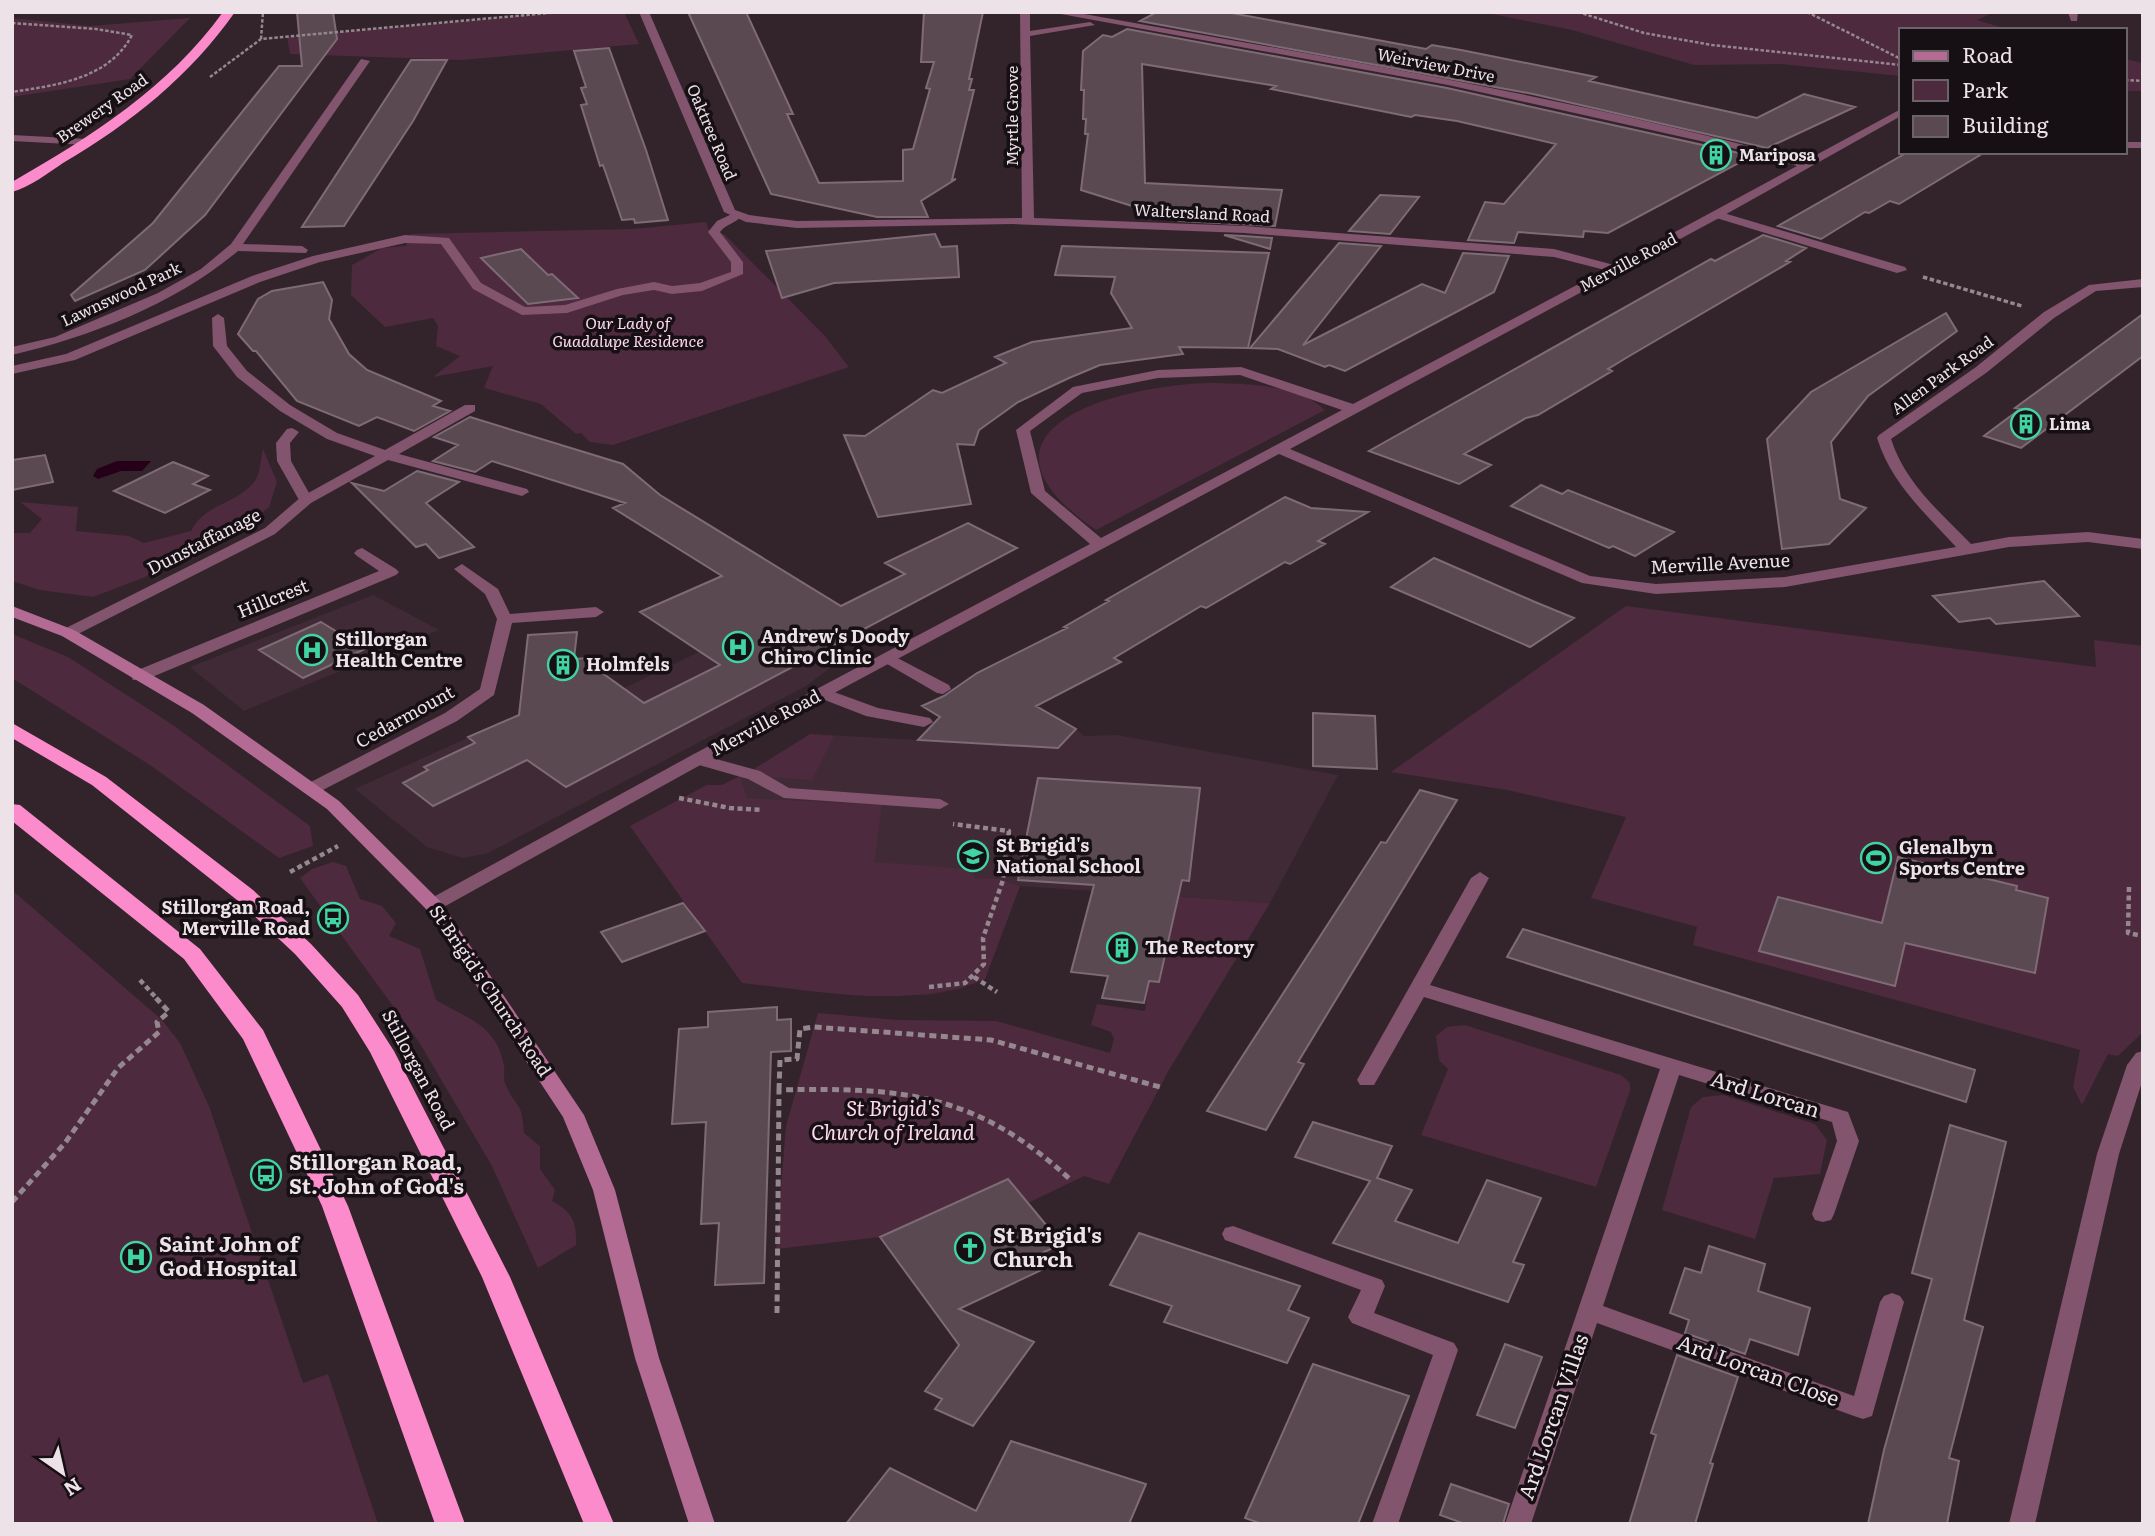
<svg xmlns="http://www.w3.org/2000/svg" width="2155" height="1536" font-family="Literata,serif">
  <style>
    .built { fill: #402a36 }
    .green { fill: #4d2a3e }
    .water { fill: #260018 }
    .building { fill: #5a4951; stroke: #7e6b75; stroke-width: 2 }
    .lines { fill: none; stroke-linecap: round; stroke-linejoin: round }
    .path-far3 { stroke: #94878e; stroke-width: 2.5; stroke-dasharray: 3.5 2; stroke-linecap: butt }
    .path-far2 { stroke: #94878e; stroke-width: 3.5; stroke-dasharray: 4.5 2.5; stroke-linecap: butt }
    .path-far1 { stroke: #94878e; stroke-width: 4.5; stroke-dasharray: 5 3.5; stroke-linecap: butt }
    .path { stroke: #94878e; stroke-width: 5; stroke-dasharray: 7 4.5; stroke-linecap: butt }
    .lane { fill: #82546d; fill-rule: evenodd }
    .street { fill: #82546d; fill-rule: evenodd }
    .secondary { fill: #b36b94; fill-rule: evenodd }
    .highway { fill: #fc8bcc; fill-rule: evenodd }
    .labels { text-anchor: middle; stroke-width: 7; stroke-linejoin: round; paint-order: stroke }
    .far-street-label { font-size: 16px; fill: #ede2e8; stroke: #160f13 }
    .far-poi-label { font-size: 16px; font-weight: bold; fill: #ede2e8; stroke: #160f13; text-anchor: start }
    .far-park-label { font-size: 16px; font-style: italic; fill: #ffd8ec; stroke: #160f13 }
    .street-label { font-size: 18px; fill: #ede2e8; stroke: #160f13 }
    .poi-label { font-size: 18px; font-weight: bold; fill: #ede2e8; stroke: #160f13; text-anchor: start }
    .near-street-label { font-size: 21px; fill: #ede2e8; stroke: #160f13 }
    .near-park-label { font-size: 21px; font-style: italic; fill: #ffd8ec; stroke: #160f13 }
    .near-poi-label { font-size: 21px; font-weight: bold; fill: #ede2e8; stroke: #160f13; text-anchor: start }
  </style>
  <rect width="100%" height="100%" fill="#33242c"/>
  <path class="built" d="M373,595l66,35 -195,81 -54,-44z
    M757,624l74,43 -25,19 -318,167 -25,5 -36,-11 -72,-58 136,-62 92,-19z
    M1076,729l8,7 33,-1 221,40 -68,128 -250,-17 -35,93 -25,10 -32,6h-66l-120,-12 -112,-157 77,-41h15l43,-21 45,-30 247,14z"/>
  <path class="green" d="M570,12h54l15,32 -177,16 -172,-6 -3,-17z
    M1482,12h512l-17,8 33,10h-109v46l-120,-12 -87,1 -122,-35z
    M12,18l78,8 100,-8 -60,61 -118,18z
    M2125,59l18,4v28h-18z
    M706,222l3,8 16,5 99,100 25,32 -236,78 -23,-3 -9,-9 -5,1 -35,-30 -57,-16 9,-22 -60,11 27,-21 -24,-10 2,-20 -5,-8 -48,9 -34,-32 1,-30 30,-17 24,-2 5,-12 222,-5z
    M1216,383c34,1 83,2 109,27l-229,120c-148,-102 28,-147 120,-147z
    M263,449l14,33 -8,25 -31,26 -46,26 -99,38 -53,-7 -28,-9v-48h18l12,-14 -22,-17 58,5 -2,24 53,5 15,7 47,-12c14,-28 45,-26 64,-50 5,-7 6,-23 8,-32z
    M1626,606l470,61 -2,-27 49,6v386l-25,24 -10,-2 -26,51 -9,-18 7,-37 -387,-105 4,-18 -106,-29 35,-81 -119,-27 -116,-18z
    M12,634l56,23 105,68 137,101 3,20 -34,12 -129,-93 -138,-87z
    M810,734l24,2 -22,44 -41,-3 -17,-8z
    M740,776l7,22 135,7 -8,57 95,7 6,9 24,1 21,7 -35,93c-76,31 -164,12 -243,4l-112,-157 77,-41h15z
    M333,862l13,4 14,33 22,7 14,17 -7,13 31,13 16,51c32,19 61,25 68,66 1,6 -1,12 1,17 9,24 18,17 19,50l16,13v23l15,21 -3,11c21,11 25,22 24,44l-38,23 -46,-102 -73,-124 -119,-164 12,-9z
    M12,890l150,130 18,23 29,63 94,277 25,-9 50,150h-366z
    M1095,891l175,12 -101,167 -60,114 -25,-8 -56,27 -20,-24 -128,58 -104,12 10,-123 32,-113 80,7 98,1 114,32 4,-14 -3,-7 -20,-7 6,-21 48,7 4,-30 11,1 12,-57z
    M1465,1025l156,50 9,8v8l-34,96 -175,-52 27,-66 -9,-9 -3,-24 11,-9z
    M1723,1095l92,29 12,16 -7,34 -46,4 -19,61 -93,-29 29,-103 12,-10z"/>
  <path class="water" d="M117,461h34l-9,10h-21l-23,8 -5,-3 4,-7z"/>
  <path class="building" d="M297,12h36l4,27 -132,176 -60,55 -70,31 -4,-6 82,-72 126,-157h23z
    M688,12h58l47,102h-6l32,69 84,-2v-31l10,-1 17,-60 -4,-1 8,-26h-13l3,-50h59l-14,67h3l-3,11h5l-22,90 4,-1 -35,22 7,16h-51l-106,-23z
    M1157,12h69l200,37 6,-4 29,5 135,27 -7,4 168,37 47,-24 51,13 -88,41 -234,-54 -393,-73z
    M1127,29l320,59 305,68 -144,77 -24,-2 -1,6 -65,-5 -4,11 -46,-3 17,-38 19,2 52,-60 -99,-23 -42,-6 -4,2 -140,-28 5,-3 -134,-22 3,119 137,7 -7,36 -95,-5 -99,-31 7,-56h-3l1,-15h-3l1,-29h-3l2,-39 20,-16 9,2z
    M609,48l37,102 22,70 -33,3 -1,-4 -12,1 -19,-55 -3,1 -19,-61 6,-1 -6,-16 5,-1 -12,-36z
    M411,60h36l-34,61 -69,105 -42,1z
    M1908,152h77l-86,52 -9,-3 -21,12 -4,-1 -44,27 -43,-13z
    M1380,195l39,2 -29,37 -41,-3z
    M935,234l6,13 16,-1 2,31 -125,6 -52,15 -16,-47z
    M1224,235l20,1 28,2 -2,11z
    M1763,235l43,13 -20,13 4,1 -159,93 -23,14 4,2 -74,44 -12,3 -62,36 27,11 -32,19 -90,-33 342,-192 4,2z
    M1339,243l42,3 -78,99 119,-61 23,9 18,-40 46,3 -15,36 -149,79 -16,-6 -4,2 -47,-18 -28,-1z
    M1062,246l207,7 -21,95 -69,-1 4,7 -83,11 -31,13 -51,24 -39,28 -5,15 -17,-1 14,60 -93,13 -34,-82 21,1 68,-46 9,3 64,-30 -11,-6 37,-15 100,-14 -21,-35 4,-16 -60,-2z
    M521,249l27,26 4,-1 26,24 -50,6 -47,-46z
    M323,282l9,18 -3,19 20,35 18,16 74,31 -8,5 17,5 -36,20 -37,-14 -18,9 -62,-25 -41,-50h-3l-15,-17 20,-35 14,-8z
    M1946,313l11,18 -89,65 -37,46 9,57 26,9 -37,36 -47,5 -15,-110 44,-47z
    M2143,314v42l-122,92 -37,-12 36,-27 -5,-1z
    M470,417l153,47 37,31 181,111 64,-32 -20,-11 83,-40 49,25 -451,239 -39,-27 -94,46 -30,-23 25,-13 -4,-3 51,-24 -7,-6 51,-22 9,-80 49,-3 -3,27 28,-2 -1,15 43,31 76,-38 -80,-53 82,-36 -109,-68 12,-5 -133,-42 -17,11 -42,-11 25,-16 -24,-8z
    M45,455l8,27 -41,8v-30z
    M173,462l35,14 -15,8 17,6 -45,23 -51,-22z
    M417,471l42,11 -33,21 48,44 -35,11 -13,-14 -10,3 -64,-64 32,8z
    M1541,485l21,9 6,-4 106,42 -39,24 -22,-10 -4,2 -98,-42z
    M1285,497l26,11 57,4 -50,29 7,3 -35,20 -5,-2 -79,46 -5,-2 -87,52 7,4 -85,44 40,23 -18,19 -140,-8 22,-23 -18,-11 22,-10 33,-23 90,-45 -3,-1 45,-26 -3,-1z
    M1434,558l101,44 39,16 -44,29 -139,-60z
    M2044,581l35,35 -83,8 -6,-6 -31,4 -26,-26z
    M321,622l44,27 -62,29 -44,-28z
    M1313,713l62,3 2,53 -64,-3z
    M1038,778l162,10 -11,93 -7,-1 -23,102 -10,-1 -5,22 -42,-5 6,-22 -37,-4 23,-87 -76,-5z
    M1420,790l37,10 -159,262 6,2 -38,66 -59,-19 174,-269 5,1z
    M1898,857l119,29 -1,4 32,8 -13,75 -130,-30 -10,43 -136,-35 19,-54 104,26z
    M683,903l22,28 -83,31 -21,-30z
    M1523,929l452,141 -9,32 -459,-145z
    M777,1007v13l14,-1v32l-20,1 -7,231 -49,2 4,-62 -18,1 5,-102 -34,2 7,-95 29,-2v-15z
    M1313,1122l79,24 -15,32 35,12 -17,31 63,22 29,-63 54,18 -28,64 11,3 -16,37 -175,-59 37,-62 -75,-24z
    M1950,1125l56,17 -42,178 19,7 -34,131 10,3 -12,63h-79l16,-74 48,-171 -20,-6z
    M1008,1179l54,65 -18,8 10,12 -95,45 75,33 -61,84 -38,-17 7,-10 -17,-8 34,-46 -79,-108z
    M1139,1233l161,53 -12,24 21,8 -22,45 -123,-41 8,-16 -62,-21z
    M1709,1246l56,18 -7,27 52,17 -12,47 -48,-16 -5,15 -60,-21 4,-13 -19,-7 15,-45 16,5z
    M1505,1344l37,13 -27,71 -38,-13z
    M1677,1355l61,22 -28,86 3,1 -18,60h-66l27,-89 -5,-2z
    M1313,1364l96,32 -51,128h-96l-17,-6z
    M1011,1441l135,43 -17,40h-283l44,-56 86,43z
    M1451,1484l58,20 -6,20h-38l-25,-9z"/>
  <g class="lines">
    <path class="path-far3" d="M1578,12l66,21 68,12 189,20
      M1807,12l94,47
      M12,23l84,6 36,6c-23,44 -75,50 -120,57
      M261,39l2,-27
      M210,77l51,-38 298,-27
      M2125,80l18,1"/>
    <path class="path-far2" d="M1923,277l99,29"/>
    <path class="path-far1" d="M679,798l51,10 33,2
      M290,872l48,-26
      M2129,887l-1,46 15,3
      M214,912l21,21
      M974,977l23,15
      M140,980l18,20
      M929,987l36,-4 19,-19 -1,-26 20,-58 6,-49 -56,-7"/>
    <path class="path" d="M779,1090l1,-30 17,-1 3,-30 14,-2 177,13 169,47
      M12,1202l53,-59 53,-75 41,-36 -2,-10 12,-10 -13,-14
      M777,1313l2,-223c124,-3 198,3 293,91"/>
    <path class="lane" d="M2068,12h10l-1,9h-6z
      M1717,211l188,56 2,3 -10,3 -184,-56v-4z
      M736,212l6,4c-6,7 -16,8 -22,16l23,30v12l-41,17 -30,3 -18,-4 -31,5 -56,18 -45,2 -49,-26 -32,-45 -36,-1 -85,19 -60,20 -185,78 -63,14v-8l54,-12 186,-78 61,-20 92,-21 44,3 32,45 44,24 40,-2 52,-16 37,-7 18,4 28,-3 31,-11v-10l-23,-30 9,-11z
      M292,428l7,4 -9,11 1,18 22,39 -7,4 -7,-4 -22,-39 -1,-18 11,-14z
      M362,548l34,21 3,3 -3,3 -251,105h-12l-2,-4 2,-4 246,-101 -22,-15 -3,-3 3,-3z
      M888,653l61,32 2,4 -8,5 -6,-1 -55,-32 -2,-3 2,-3z
      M823,688l55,20 52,10 3,4 -9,5 -58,-11 -49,-19 -2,-4 2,-4z
      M698,754l62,17 29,17 151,11 9,5 -9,5 -156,-11 -36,-19 -56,-16 -3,-4 3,-4z
      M2143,1051v28l-24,75 -84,370h-26l88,-370 30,-89 9,-12z
      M1233,1226l149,54 3,6 -11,27 80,30 4,7 -60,174h-26l61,-169 -81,-32 -4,-6 13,-27 -136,-50 -3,-6 3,-6z"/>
    <path class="street" d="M639,12h10l86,198 14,5 48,6 225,-3 -2,-206h10v19l60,-9 5,3 -65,11 4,182 210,8 310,23 60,16 183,-99 -65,-18 -284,-63 -398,-73h23c245,44 492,83 732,149l96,-52v7l-180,101 -431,232 300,127 66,8 129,-7 171,-30c-31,-34 -65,-64 -79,-109l2,-3 97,-68 68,-55 45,-27 54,-6v8l-47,4 -42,27 -68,55 -95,66c14,44 49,73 80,105l38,-7 79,-5 55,7v10l-55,-7 -79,5 -224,40 -129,7 -74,-11 -303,-129 -575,309 -264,146h-14l-2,-4 2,-4 266,-146 398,-211 -59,-51 -15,-63 57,-43 85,-17 83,-3 112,37 252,-134 -51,-13 -310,-24 -232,-9 -215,4 -51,-6 -22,-10zM1240,375l102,35 -241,128 -56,-47 -15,-60 52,-38 76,-15z
      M361,59l9,2 -127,183 59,2 6,4 -2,3 -68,-2c-63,53 -146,85 -226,104v-8l43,-10 103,-44 43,-24 30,-25z
      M12,135l75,4 5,3 -5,3 -75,-4z
      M2125,142h18v6h-18z
      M218,314l6,4 3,28 20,25 43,34 47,28 48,17 80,-45h10v6l-76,43 128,35 2,3 -7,4 -134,-36 -77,43 -36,31 -201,102h-12l-2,-3 2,-3 203,-102 36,-31 74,-41 -48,-17 -47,-28 -43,-34 -24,-31 -1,-28z
      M462,564l36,25 12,25 86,-7 8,5 -8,5 -84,6 -18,72 -37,26 -140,72h-12l-3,-4 3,-4 140,-72 35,-24 17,-70 -12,-25 -31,-25z
      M1480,872l9,6 -59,107 418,127 11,29 -25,73 -3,6 -8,2 -8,-2 -3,-6 25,-73 -5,-19 -153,-47 -76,231 251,90 26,-94 4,-6 8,-3 8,3 4,6 -32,114 -9,3 -9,-3 -257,-93 -66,201h-26l155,-455 -236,-72 -50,88h-14l-3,-5 114,-202z"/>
    <path class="secondary" d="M12,606l62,24 130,75 135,96 101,100 144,214 31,75 44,168 56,166h-26l-54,-166 -42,-168 -30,-73 -137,-208 -99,-100 -135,-96 -130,-77 -50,-19z"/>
    <path class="highway" d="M223,12h12c-46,65 -104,111 -172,151 -15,10 -33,24 -51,29v-10c80,-46 156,-94 211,-170z
      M12,723l94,54 147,113 58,54 47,51 36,56 116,226 104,247h-30l-102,-247 -112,-225 -28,-45 -47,-53 -58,-54 -145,-115 -80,-47z
      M12,804l8,1 180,144 63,81 85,176 117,318h-30l-113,-318 -79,-167 -59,-80 -172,-138z"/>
  </g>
  <defs>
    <g id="building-ring" transform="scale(1.575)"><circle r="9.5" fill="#160f13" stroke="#40d4a2" stroke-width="1.5"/><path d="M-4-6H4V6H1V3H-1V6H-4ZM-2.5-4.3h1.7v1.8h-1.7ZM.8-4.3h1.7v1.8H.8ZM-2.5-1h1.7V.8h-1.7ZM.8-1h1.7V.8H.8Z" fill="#40d4a2"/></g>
    <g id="hospital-ring" transform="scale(1.575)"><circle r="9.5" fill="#160f13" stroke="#40d4a2" stroke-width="1.5"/><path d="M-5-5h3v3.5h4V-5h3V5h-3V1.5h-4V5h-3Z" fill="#40d4a2"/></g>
    <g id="school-ring" transform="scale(1.575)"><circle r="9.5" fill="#160f13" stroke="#40d4a2" stroke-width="1.5"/><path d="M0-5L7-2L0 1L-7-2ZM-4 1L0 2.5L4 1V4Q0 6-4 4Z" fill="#40d4a2"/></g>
    <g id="stadium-ring" transform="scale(1.575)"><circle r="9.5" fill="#160f13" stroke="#40d4a2" stroke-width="1.5"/><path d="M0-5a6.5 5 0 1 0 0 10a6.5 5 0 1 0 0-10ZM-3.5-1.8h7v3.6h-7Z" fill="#40d4a2"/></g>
    <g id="bus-ring" transform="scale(1.575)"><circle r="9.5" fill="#160f13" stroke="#40d4a2" stroke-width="1.5"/><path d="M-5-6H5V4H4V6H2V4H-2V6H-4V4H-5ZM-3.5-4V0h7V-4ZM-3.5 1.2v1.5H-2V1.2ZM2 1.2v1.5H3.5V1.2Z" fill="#40d4a2"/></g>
    <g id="church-ring" transform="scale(1.575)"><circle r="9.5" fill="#160f13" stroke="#40d4a2" stroke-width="1.5"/><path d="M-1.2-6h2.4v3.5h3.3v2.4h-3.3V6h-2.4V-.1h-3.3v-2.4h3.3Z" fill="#40d4a2"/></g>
  </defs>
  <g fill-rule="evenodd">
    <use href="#building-ring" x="1716" y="155"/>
    <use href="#building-ring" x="2026" y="424"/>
    <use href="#hospital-ring" x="738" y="647"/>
    <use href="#hospital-ring" x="312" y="650"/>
    <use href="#building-ring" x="563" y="665"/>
    <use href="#school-ring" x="973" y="856"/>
    <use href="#stadium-ring" x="1876" y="858"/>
    <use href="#bus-ring" x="333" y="918"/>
    <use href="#building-ring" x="1122" y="948"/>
    <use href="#bus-ring" x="266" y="1175"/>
    <use href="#church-ring" x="970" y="1248"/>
    <use href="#hospital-ring" x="136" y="1257"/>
  </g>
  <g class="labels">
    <g class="far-street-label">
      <text transform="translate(1436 65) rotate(11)" y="6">Weirview Drive</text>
      <text transform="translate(102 108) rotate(-35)" y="6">Brewery Road</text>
      <text transform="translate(1012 116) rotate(-90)" y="6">Myrtle Grove</text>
      <text transform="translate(712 132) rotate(67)" y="6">Oaktree Road</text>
      <text transform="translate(1202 213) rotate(3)" y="6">Waltersland Road</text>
      <text transform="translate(1628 262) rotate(-28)" y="6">Merville Road</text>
      <text transform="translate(121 294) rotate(-25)" y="6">Lawnswood Park</text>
      <text transform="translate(1942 375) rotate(-36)" y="6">Allen Park Road</text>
    </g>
    <g class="far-poi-label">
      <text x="1739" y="161">Mariposa</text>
      <text x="2049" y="430">Lima</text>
    </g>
    <g class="far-park-label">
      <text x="628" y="329">Our Lady of<tspan x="628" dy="18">Guadalupe Residence</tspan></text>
    </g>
    <g class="street-label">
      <text transform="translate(204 542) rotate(-27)" y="6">Dunstaffanage</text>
      <text transform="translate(1720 564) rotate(-3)" y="6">Merville Avenue</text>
      <text transform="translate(273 599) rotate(-22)" y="6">Hillcrest</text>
      <text transform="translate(405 717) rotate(-29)" y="6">Cedarmount</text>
      <text transform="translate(766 723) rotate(-28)" y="6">Merville Road</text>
      <text transform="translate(490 991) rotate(56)" y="6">St Brigid's Church Road</text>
      <text transform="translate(418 1070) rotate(62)" y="6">Stillorgan Road</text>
    </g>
    <g class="poi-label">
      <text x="761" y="643">Andrew's Doody<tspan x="761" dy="21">Chiro Clinic</tspan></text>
      <text x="335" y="646">Stillorgan<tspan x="335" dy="21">Health Centre</tspan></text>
      <text x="586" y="671">Holmfels</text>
      <text x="996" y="852">St Brigid's<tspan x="996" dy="21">National School</tspan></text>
      <text x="1899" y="854">Glenalbyn<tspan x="1899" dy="21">Sports Centre</tspan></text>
      <text x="310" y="914" text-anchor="end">Stillorgan Road,<tspan x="310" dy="21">Merville Road</tspan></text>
      <text x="1145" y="954">The Rectory</text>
    </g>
    <g class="near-street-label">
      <text transform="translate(1765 1095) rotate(17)" y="7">Ard Lorcan</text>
      <text transform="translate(1758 1371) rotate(20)" y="7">Ard Lorcan Close</text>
      <text transform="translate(1554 1417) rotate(-71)" y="7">Ard Lorcan Villas</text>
    </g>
    <g class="near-park-label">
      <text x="893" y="1116">St Brigid's<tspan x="893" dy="24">Church of Ireland</tspan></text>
    </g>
    <g class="near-poi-label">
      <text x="289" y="1170">Stillorgan Road,<tspan x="289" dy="24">St. John of God's</tspan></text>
      <text x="993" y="1243">St Brigid's<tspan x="993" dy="24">Church</tspan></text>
      <text x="159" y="1252">Saint John of<tspan x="159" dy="24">God Hospital</tspan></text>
    </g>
  </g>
  <rect width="2155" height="1536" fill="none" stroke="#ede2e8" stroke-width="28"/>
  <rect x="1899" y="28" width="228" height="126" fill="#160f13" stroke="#6c6368" stroke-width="2"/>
  <rect x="1913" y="51" width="35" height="10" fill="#b36b94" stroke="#6c6368" stroke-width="2"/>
  <text x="1962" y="63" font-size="21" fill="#ede2e8">Road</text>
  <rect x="1913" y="80" width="35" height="21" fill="#4d2a3e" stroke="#6c6368" stroke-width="2"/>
  <text x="1962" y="98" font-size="21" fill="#ede2e8">Park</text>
  <rect x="1913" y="116" width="35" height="21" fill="#5a4951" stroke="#6c6368" stroke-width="2"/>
  <text x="1962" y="133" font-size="21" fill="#ede2e8">Building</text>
  <g transform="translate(63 1473) rotate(146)" stroke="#160f13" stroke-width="5" paint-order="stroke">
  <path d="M0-5L12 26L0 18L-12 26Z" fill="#ede2e8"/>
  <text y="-10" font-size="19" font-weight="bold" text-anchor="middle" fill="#ede2e8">N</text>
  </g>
</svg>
